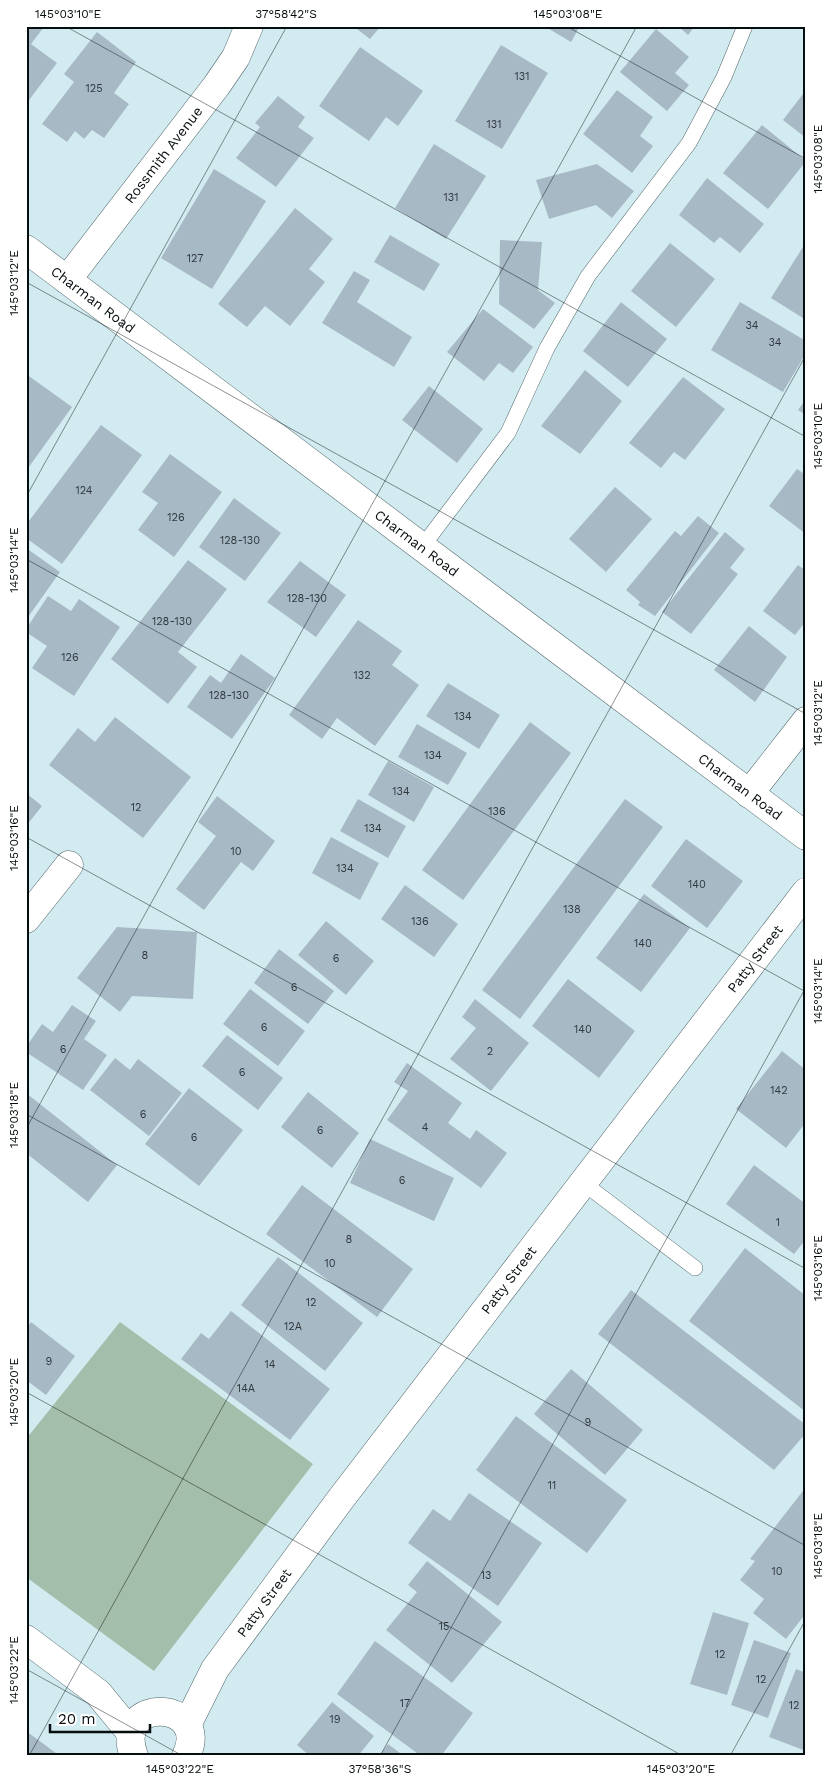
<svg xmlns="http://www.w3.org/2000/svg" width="832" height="1782" font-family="'Work Sans',sans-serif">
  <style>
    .park { fill: #a3beaa }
    .building { fill: #a8b9c6 }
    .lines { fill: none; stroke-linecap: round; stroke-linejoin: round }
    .service-casing { stroke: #4f6469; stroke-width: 16 }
    .minor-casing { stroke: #4f6469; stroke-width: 29 }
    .secondary-casing { stroke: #4f6469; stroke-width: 29 }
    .service { stroke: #fff; stroke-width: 15 }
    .minor { stroke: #fff; stroke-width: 28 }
    .secondary { stroke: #fff; stroke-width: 28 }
    .ticks { fill: none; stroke: #050d0f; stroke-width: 1; stroke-opacity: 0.45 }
    .labels { text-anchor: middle; stroke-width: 4; stroke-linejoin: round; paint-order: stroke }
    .number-label { font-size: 11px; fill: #2e383d }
    .street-label { font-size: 14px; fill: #050d0f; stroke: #fff }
    .neatline { fill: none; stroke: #050d0f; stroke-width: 2 }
    .ticks-label { font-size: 12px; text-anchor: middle; fill: #050d0f }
  </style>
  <rect width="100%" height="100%" fill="#d2ebf0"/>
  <path class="park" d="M120,1322l193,142 -159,207 -128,-94v-138z"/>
  <path class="building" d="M26,26l18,1 -13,17 26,19 -31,41z
    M353,26h28l-11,13z
    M544,26h36l-9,16z
    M678,26h17l-7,9z
    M656,29l33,28 -14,16 14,12 -22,26 -47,-39z
    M97,32l39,30 -22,31 15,11 -25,34 -12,-8 -8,9 -9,-8 -8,11 -25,-18 32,-42 -10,-8z
    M501,45l47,28 -46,76 -47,-28z
    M360,47l63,44 -25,35 -12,-9 -17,24 -50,-35z
    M617,90l36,27 -13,19 13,10 -21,27 -49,-39z
    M806,90v48l-23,-18z
    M278,96l27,21 -7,10 16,11 -38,49 -40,-29 24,-31 -5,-4z
    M762,125l44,36 -38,48 -45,-36z
    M434,144l52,32 -40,63 -51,-31z
    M597,164l37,27 -22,27 -16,-13 -47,14 -13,-39z
    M214,169l52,32 -54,88 -51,-31z
    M707,178l57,46 -24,29 -20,-16 -6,6 -35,-28z
    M295,208l38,31 -24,30 16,13 -35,44 -25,-20 -18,21 -29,-23z
    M390,235l50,29 -16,27 -50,-29z
    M500,240l42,2 -4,48 17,13 -21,26 -35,-25z
    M806,242v78l-35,-22z
    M670,243l45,36 -39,48 -45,-36z
    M354,271l16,9 -13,22 55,35 -18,30 -72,-44z
    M621,302l46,37 -39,48 -45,-36z
    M740,302l66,39v12l-23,39 -72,-42z
    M483,309l50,38 -20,26 -14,-10 -15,18 -37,-29z
    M585,370l37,31 -42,53 -39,-28z
    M26,374l46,33 -46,64z
    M683,377l42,32 -40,51 -11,-8 -13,16 -32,-25z
    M429,386l54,43 -26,34 -55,-43z
    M806,399v16l-8,-5z
    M101,425l41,30 -80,109 -36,-26v-13z
    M170,454l52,38 -48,65 -36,-27 20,-27 -16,-11z
    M797,469l9,6v59l-37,-28z
    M615,487l37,32 -46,53 -37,-33z
    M234,498l47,35 -36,48 -46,-34z
    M698,516l21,17 -64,83 -17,-11 2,-3 -14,-12 49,-59 6,5z
    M725,532l20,17 -15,19 8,6 -47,60 -29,-22z
    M26,548l34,24 -34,48z
    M188,560l39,29 -49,63 19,15 -29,37 -57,-45z
    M300,561l46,34 -30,42 -49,-35z
    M798,565l8,6v50l-11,14 -32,-24z
    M48,596l23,15 8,-12 41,28 -46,69 -42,-28 15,-22 -21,-14v-3z
    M358,620l44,31 -10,14 27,20 -44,61 -38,-28 -15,21 -33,-24z
    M749,626l38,31 -32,45 -41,-32z
    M241,654l34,24 -43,61 -45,-32 23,-32 11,8z
    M448,683l52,32 -21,34 -53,-33z
    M115,717l76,60 -48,61 -94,-73 29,-37 17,14z
    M530,722l41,31 -108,147 -41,-30z
    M417,724l50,29 -19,32 -50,-28z
    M388,761l46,26 -20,35 -46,-27z
    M26,793l16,13 -16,20z
    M217,796l58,45 -22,30 -12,-9 -37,48 -28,-21 40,-53 -18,-14z
    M358,799l48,27 -18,32 -48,-27z
    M625,799l38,28 -143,192 -38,-29z
    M331,837l48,26 -19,37 -48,-27z
    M686,839l57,42 -36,47 -56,-42z
    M405,885l53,39 -24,33 -53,-38z
    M644,894l46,34 -49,64 -45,-34z
    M326,921l48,40 -28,34 -48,-40z
    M117,927l80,5 -4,67 -61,-3 -12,16 -43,-34z
    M279,949l55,42 -26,33 -54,-41z
    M568,979l67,52 -36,47 -67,-52z
    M250,989l55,42 -27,35 -55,-42z
    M475,999l54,44 -38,48 -41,-32 26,-31 -14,-11z
    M72,1005l24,16 -12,18 23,16 -24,35 -57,-38v-5l16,-23 11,8z
    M227,1035l56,43 -25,32 -56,-44z
    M782,1051l24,19v52l-20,26 -50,-39z
    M115,1058l15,12 8,-11 44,34 -33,43 -59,-46z
    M407,1063l55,40 -14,20 22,16 6,-9 31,23 -26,35 -94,-68 21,-29 -14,-9z
    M189,1088l54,42 -44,56 -54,-42z
    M308,1092l51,41 -27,35 -51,-41z
    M26,1093l91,72 -29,37 -62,-49z
    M370,1139l84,39 -20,43 -84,-38z
    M754,1165l52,39v35l-12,15 -68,-50z
    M302,1185l111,84 -36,48 -111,-83z
    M745,1248l61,48v116l-117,-91z
    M278,1257l85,66 -38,48 -84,-66z
    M631,1290l175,135v8l-32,37 -176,-136z
    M231,1311l99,78 -40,51 -109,-81 20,-26 8,6z
    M31,1322l44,34 -29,39 -20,-15v-9l3,-4 -3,-2v-36z
    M571,1369l72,61 -38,45 -71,-61z
    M516,1416l111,84 -40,53 -111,-83z
    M806,1487v126l-20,26 -33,-26 11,-14 -24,-19 15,-19 -5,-2z
    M469,1493l73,50 -44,63 -90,-63 25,-34 17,12z
    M427,1561l75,61 -50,61 -66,-53 31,-38 -9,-7z
    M713,1612l36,11 -22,72 -37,-11z
    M754,1640l37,13 -23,65 -37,-13z
    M375,1641l98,72 -32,43h-20l-84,-62z
    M796,1669l10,4v78l-37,-14z
    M332,1702l42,34 -16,20h-48l-13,-11z
    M26,1731l34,25h-34z
    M388,1744l16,12h-25z"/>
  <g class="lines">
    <g class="service-casing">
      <path id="service" d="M422,547l86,-114 39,-85 41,-72 101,-133 35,-66 21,-51
        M582,1182l113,86"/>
    </g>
    <g class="minor-casing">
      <g id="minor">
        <path id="s1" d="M67,280l150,-195 19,-28 13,-31"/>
        <path d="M749,794l57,-73"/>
        <path d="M26,919l43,-54"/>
        <path d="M26,1639l72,54 33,40"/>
        <path id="s2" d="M187,1725l28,-56 125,-169 466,-608"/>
        <path d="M134,1756c-23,-62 79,-56 52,0"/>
      </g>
    </g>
    <g class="secondary-casing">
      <g id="secondary">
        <path id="s3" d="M26,249l780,587"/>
      </g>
    </g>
    <use href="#service" class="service"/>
    <use href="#minor" class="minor"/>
    <use href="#secondary" class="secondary"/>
  </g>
  <path class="ticks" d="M65,26l741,411M566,26l240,133M26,282l780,432M26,497l261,-471M26,559l780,433M26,837l780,432M26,1114l780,432M26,1129l611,-1103M26,1392l657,364M26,1669l157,87M29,1756l777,-1401M380,1756l426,-769M730,1756l76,-137"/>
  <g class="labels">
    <g class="number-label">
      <text x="522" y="80">131</text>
      <text x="94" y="92">125</text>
      <text x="494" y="128">131</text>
      <text x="451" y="201">131</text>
      <text x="195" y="262">127</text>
      <text x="752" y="329">34</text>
      <text x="775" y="346">34</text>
      <text x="84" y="494">124</text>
      <text x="176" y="521">126</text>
      <text x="240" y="544">128-130</text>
      <text x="307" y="602">128-130</text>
      <text x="172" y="625">128-130</text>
      <text x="70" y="661">126</text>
      <text x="362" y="679">132</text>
      <text x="229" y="699">128-130</text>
      <text x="463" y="720">134</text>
      <text x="433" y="759">134</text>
      <text x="401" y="795">134</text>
      <text x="136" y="811">12</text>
      <text x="497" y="815">136</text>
      <text x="373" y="832">134</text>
      <text x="236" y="855">10</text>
      <text x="345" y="872">134</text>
      <text x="697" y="888">140</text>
      <text x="572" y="913">138</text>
      <text x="420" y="925">136</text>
      <text x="643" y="947">140</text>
      <text x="145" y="959">8</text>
      <text x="336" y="962">6</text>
      <text x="294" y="991">6</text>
      <text x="264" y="1031">6</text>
      <text x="583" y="1033">140</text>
      <text x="63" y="1053">6</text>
      <text x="490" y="1055">2</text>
      <text x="242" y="1076">6</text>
      <text x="779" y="1094">142</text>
      <text x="143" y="1118">6</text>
      <text x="425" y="1131">4</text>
      <text x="320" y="1134">6</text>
      <text x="194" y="1141">6</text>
      <text x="402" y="1184">6</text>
      <text x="778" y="1226">1</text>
      <text x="349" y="1243">8</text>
      <text x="330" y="1267">10</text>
      <text x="311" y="1306">12</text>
      <text x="293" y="1330">12A</text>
      <text x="49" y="1365">9</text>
      <text x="270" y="1368">14</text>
      <text x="246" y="1392">14A</text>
      <text x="588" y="1426">9</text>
      <text x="552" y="1489">11</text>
      <text x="777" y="1575">10</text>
      <text x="486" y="1579">13</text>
      <text x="444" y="1630">15</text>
      <text x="720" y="1658">12</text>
      <text x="761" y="1683">12</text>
      <text x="405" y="1707">17</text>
      <text x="794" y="1709">12</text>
      <text x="335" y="1723">19</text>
    </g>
    <g class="street-label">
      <text dy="5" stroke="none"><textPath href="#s1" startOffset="158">Rossmith Avenue</textPath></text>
      <text dy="5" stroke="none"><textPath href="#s3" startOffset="84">Charman Road</textPath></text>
      <text dy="5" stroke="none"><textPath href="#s3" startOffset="489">Charman Road</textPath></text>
      <text dy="5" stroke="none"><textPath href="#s3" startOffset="894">Charman Road</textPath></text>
      <text dy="5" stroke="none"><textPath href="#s2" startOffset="955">Patty Street</textPath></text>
      <text dy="5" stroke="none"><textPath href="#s2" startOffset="550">Patty Street</textPath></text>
      <text dy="5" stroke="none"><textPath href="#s2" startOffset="145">Patty Street</textPath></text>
    </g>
  </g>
  <rect width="832" height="1782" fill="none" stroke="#ffffff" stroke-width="55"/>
  <path d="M50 1724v8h100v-8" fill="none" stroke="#050d0f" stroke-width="2.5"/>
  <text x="58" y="1724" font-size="15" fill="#050d0f" stroke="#ffffff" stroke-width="4" paint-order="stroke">20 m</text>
  <rect x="28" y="28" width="776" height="1726" class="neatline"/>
  <g class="ticks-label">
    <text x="68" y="18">145°03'10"E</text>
    <text x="286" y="18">37°58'42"S</text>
    <text x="568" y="18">145°03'08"E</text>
    <text transform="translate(818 159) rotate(-90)" y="4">145°03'08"E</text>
    <text transform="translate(14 283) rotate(-90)" y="4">145°03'12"E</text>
    <text transform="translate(818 436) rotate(-90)" y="4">145°03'10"E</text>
    <text transform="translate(14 560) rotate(-90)" y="4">145°03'14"E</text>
    <text transform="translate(818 713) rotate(-90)" y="4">145°03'12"E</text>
    <text transform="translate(14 838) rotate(-90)" y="4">145°03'16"E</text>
    <text transform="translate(818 991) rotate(-90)" y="4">145°03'14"E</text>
    <text transform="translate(14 1115) rotate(-90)" y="4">145°03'18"E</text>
    <text transform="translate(818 1268) rotate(-90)" y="4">145°03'16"E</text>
    <text transform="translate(14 1392) rotate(-90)" y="4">145°03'20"E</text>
    <text transform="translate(818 1546) rotate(-90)" y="4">145°03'18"E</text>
    <text transform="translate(14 1670) rotate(-90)" y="4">145°03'22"E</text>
    <text x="180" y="1773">145°03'22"E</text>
    <text x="380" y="1773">37°58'36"S</text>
    <text x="681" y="1773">145°03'20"E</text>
  </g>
</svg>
